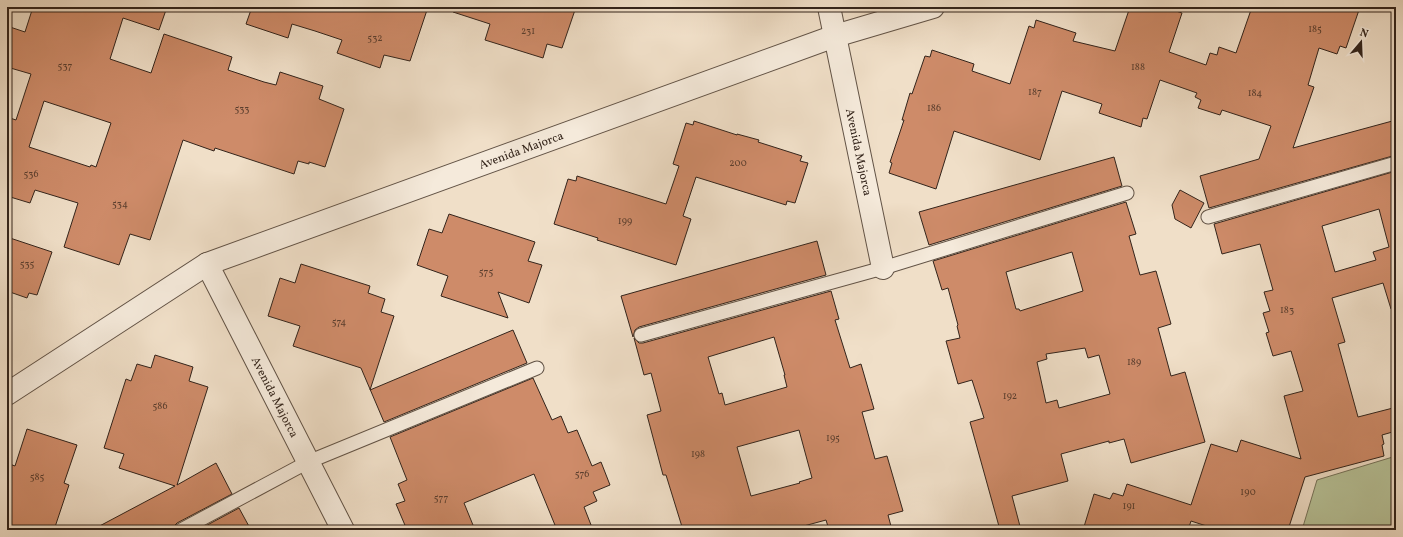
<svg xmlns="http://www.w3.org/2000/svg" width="1403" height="537" font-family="Vollkorn,serif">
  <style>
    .green { fill: #b7c298; stroke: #75735a }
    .building { fill: #ce8b69; stroke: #33241b; fill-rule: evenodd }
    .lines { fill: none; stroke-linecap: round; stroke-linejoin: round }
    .service-casing { stroke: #625346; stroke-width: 15 }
    .minor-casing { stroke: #625346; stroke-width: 24 }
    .tertiary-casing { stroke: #625346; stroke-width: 24 }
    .service { stroke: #f5eadb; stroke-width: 13 }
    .minor { stroke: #f5eadb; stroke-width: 22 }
    .tertiary { stroke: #f5eadb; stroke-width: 22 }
    .labels { text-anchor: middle; stroke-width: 3.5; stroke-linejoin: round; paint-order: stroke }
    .number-label { font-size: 10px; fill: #5a3e2e }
    .street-label { font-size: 12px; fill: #33241b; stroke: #f5eadb }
  </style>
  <rect width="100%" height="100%" fill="#f0dfc8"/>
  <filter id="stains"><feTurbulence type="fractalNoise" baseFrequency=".005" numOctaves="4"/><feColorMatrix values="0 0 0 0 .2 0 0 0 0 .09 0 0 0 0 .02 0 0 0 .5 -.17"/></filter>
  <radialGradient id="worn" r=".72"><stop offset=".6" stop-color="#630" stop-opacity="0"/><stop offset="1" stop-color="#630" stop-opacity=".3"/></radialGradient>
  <path class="green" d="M1396,456v74h-94l15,-50z"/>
  <path class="building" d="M33,7h134l-8,23 -36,-12 -13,41 41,14 13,-39 68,23 -4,13 36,12 12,3 4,-13 43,14 -4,13 25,10 -19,58 -16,-5v2l-11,-3 -4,13 -79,-26 -1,3 -31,-11 -33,100 -20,-6 -11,31 -55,-18 14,-44 -43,-13 -5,13 -23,-7v-79l9,3 15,-46 -24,-7v-41l18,6zM44,101l67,22 -15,44 -5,-2 -1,2 -61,-20z
    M252,7h176l-18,54 -26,-6 -4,13 -43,-15 5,-13 -27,-9 -23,-7 -4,14 -42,-14z
    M453,7h123l-14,41 -15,-4 -4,14 -58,-18 5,-16 -37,-12z
    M1130,7h48l-2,4 6,2 -13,39 37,13 4,-12 7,2 2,-8 17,6 16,-46h108l-14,41 -6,-2 -3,8 -18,-6 -11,37 6,2 -21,61 103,-28v35l-187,53 -9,-32 59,-17 12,-33 -49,-16 -2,5 -22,-7 3,-8 -6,-3 2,-4 -37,-13 -13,39 -4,-1 -2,9 -42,-14 3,-9 -40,-13 -22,69 -86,-29 -18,58 -47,-16 3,-10 -2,-1 14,-42h-2l8,-27 2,1 13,-38 5,1 2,-7 42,14 -2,7 38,13 19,-58 5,2 2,-8 40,13 -3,8 42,10z
    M694,121l43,14v-1l22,6 -1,2 44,14 -2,5 8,2 -13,40 -8,-2 -1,4 -90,-28 -13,39 8,3 -15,46 -79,-25 1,-2 -44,-14 14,-45 8,2 1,-5 89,28 13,-38 -6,-2 13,-41 7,2z
    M1114,157l8,29 -193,59 -10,-33z
    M1396,171v137l-5,1 -8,-26 -51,15 13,44 -7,2 20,73 35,-9 3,13v10l-14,4 2,9 -2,1 2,11 -79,21 -17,53h-69l-28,-9 -3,9h-105l11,-36 16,5 3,-6 10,3 4,-12 64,21 20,-61 26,8 4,-12 60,19 -17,-63 19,-5 -12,-40 -18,5 -7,-23 3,-1 -6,-19 7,-2 -6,-19 9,-2 -13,-46 -38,10 -8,-30zM1379,209l10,38 -16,5 3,8 -41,12 -13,-46z
    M1180,190l24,13 -13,25 -16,-9 -3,-14z
    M1126,202l10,32 -7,2 11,39 16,-4 15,53 -13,4 13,48 14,-4 20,70 -74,21 -7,-24 -15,4v-2l-48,13 7,27 -56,15 9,34h-21l-30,-108 14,-4 -12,-38 -14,4 -12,-43 14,-3 -3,-12 1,-1 -10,-37 -6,2 -9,-29zM1072,252l11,39 -63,20 -1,-2h-3l-10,-37zM1085,348l3,10 11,-3 11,39 -51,14 -2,-8 -11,3 -9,-41 10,-3 -1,-5z
    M449,214l86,28 -7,19 14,4 -13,38 -31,-11 10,26 -67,-22 7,-20 -31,-11 12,-36 13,4z
    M7,237l45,15 -15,43 -8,-2 -2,5 -20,-7z
    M817,241l9,34 -187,52 -4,3 -2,7 -12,-41z
    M301,264l69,22 -2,7 17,6 -4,13 13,4 -24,74 143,-60 14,33 -143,59 -23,-54 -68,-22 7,-20 -32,-10 12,-38 15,5z
    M831,291l8,28 -4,1 15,48 11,-4 13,45 -12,3 13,47 12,-3 16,55 -15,4 4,15h-63l-3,-10 -37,10h-106l-17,-55h-3l-16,-60 14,-4 -10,-38 -7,2 -10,-37 5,5h4zM774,337l11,38h-1l3,12 -62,18 -3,-12 -3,1 -11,-37zM799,430l13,48 -13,4 1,1 -49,13 -14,-49z
    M155,355l38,12 -4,14 19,6 -31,98 39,-22 16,31 -55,29 -3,3 -1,4h-81l83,-44 -56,-18 5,-14 -20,-6 22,-69 5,2 6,-17 14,4z
    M533,378l19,42 9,-4 7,17 9,-3 15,36 9,-4 9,23 -17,7 4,9 -13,6 9,23h-36l-23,-56 -70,29 11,27h-68l-11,-26 9,-3 -7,-17 9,-4 -17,-43z
    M27,429l50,16 -13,38 5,2 -15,45h-47v-67l8,3z
    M239,508l12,22h-53z"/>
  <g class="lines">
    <g class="service-casing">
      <path id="service" d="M1208,217l188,-54
        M641,335l242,-67 244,-75
        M181,530l127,-68 229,-94"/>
    </g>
    <g class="minor-casing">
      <path id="minor" d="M829,7l54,261
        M207,264l136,266"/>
    </g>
    <g class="tertiary-casing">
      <path id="tertiary" d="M7,394l200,-130 628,-228 98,-29"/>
    </g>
    <use href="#service" class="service"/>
    <use href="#minor" class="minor"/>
    <use href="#tertiary" class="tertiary"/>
  </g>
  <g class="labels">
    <g class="number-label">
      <text x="1315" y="32">185</text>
      <text x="528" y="34">231</text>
      <text x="375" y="41">532</text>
      <text x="65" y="69">537</text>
      <text x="1138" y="70">188</text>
      <text x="1035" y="95">187</text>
      <text x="1255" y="96">184</text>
      <text x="934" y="111">186</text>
      <text x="242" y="112">533</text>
      <text x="738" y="166">200</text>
      <text x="31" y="177">536</text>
      <text x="120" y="207">534</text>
      <text x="625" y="224">199</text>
      <text x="27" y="267">535</text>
      <text x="486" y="275">575</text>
      <text x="1287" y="313">183</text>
      <text x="339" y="325">574</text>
      <text x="1134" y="365">189</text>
      <text x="1010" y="399">192</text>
      <text x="160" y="409">586</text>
      <text x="833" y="441">195</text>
      <text x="698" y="457">198</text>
      <text x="582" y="477">576</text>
      <text x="37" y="480">585</text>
      <text x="1248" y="495">190</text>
      <text x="441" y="501">577</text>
      <text x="1129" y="509">191</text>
    </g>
    <g class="street-label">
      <text transform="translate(521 150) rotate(-20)" y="4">Avenida Majorca</text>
      <text transform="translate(859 152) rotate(78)" y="4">Avenida Majorca</text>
      <text transform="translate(275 397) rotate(63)" y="4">Avenida Majorca</text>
    </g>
  </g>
  <rect width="1403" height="537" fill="none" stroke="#f0dfc8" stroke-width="24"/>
  <rect x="8" y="8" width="1387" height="521" fill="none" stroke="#33241b" stroke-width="2"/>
  <rect x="12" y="12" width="1379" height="513" fill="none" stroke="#33241b"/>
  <g transform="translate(1361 42) rotate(19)" stroke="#f5eadb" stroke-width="3" paint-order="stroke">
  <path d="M0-3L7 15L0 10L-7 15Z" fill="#33241b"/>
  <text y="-6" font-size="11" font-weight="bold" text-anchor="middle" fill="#33241b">N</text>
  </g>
  <rect width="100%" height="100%" filter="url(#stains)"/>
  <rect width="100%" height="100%" fill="url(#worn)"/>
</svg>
